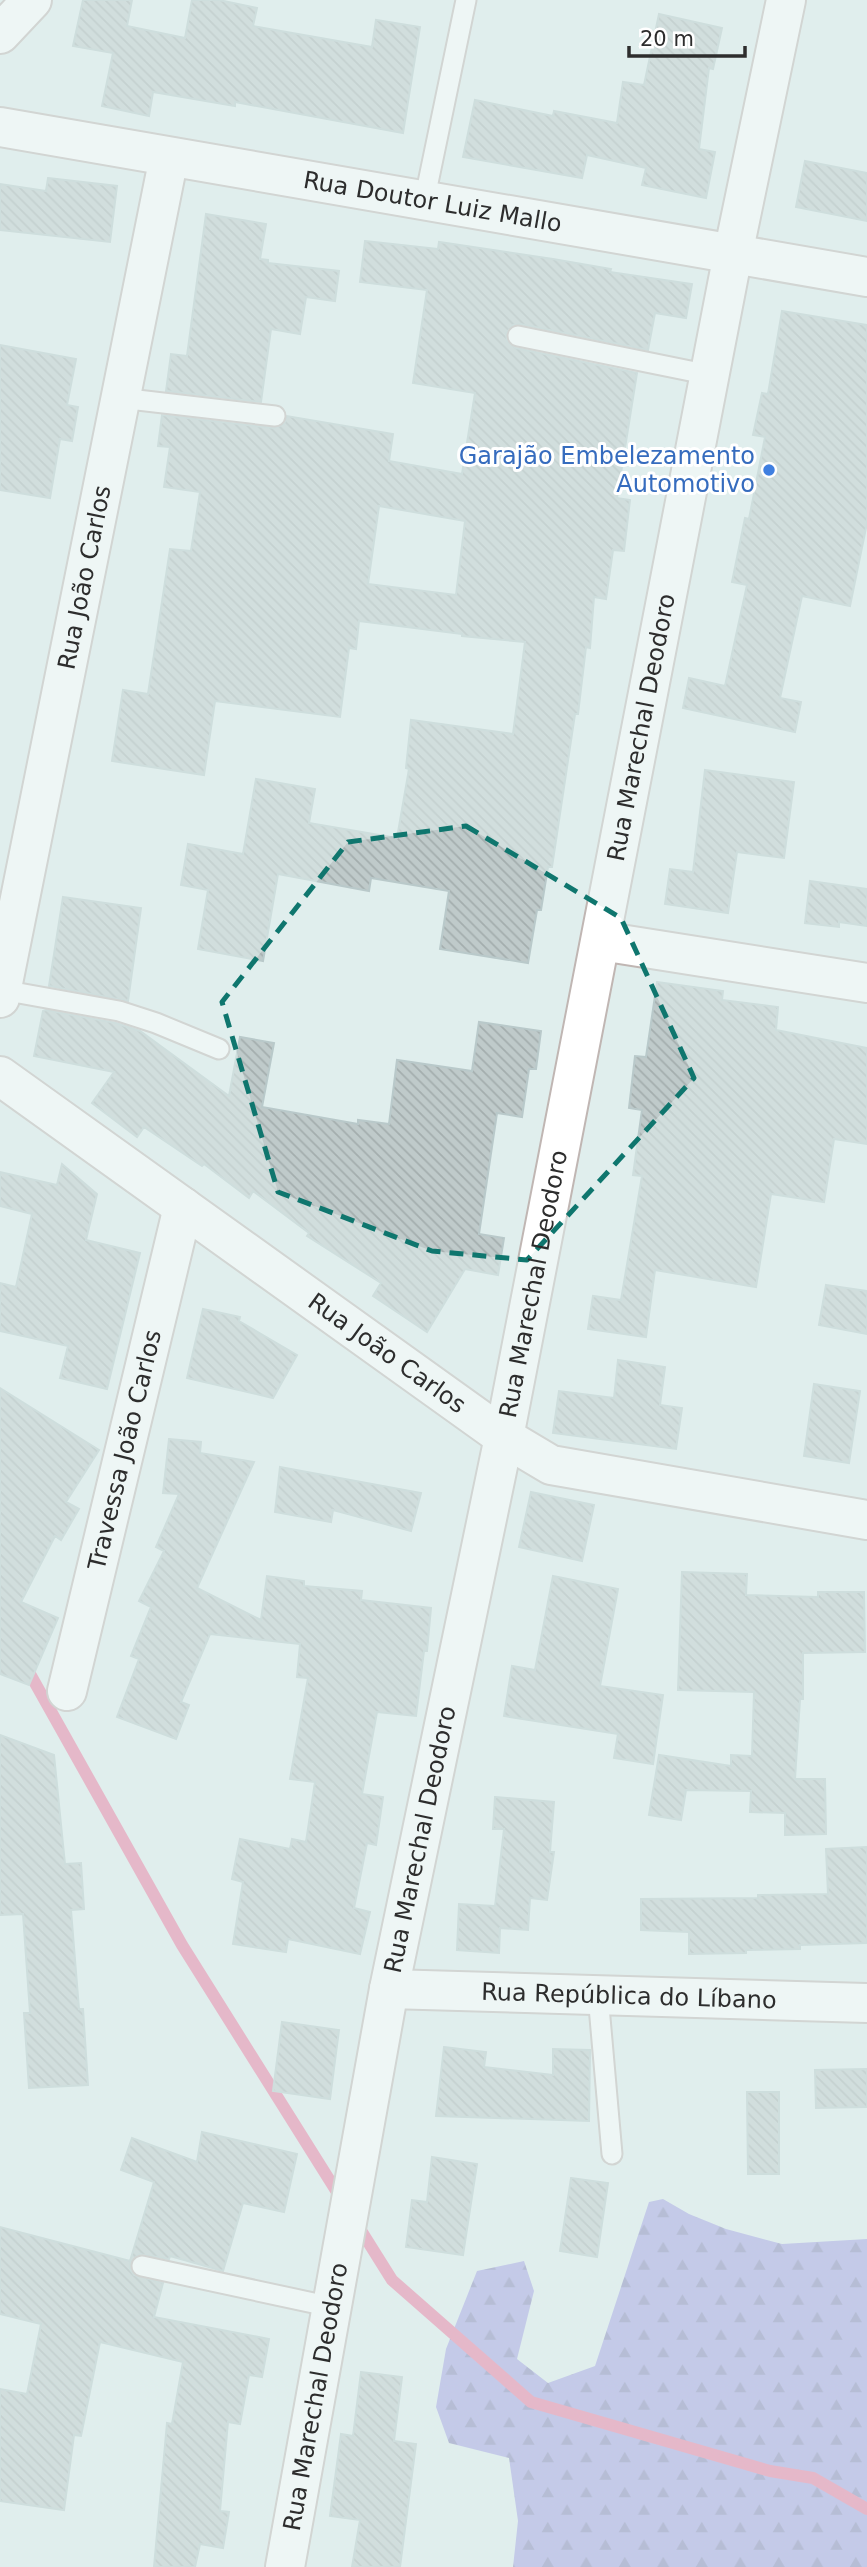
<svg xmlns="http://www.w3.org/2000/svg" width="867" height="2567" font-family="'DejaVu Sans',sans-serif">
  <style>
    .forest { fill: url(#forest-firs) }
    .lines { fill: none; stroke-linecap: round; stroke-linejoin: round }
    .stream { stroke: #ec779e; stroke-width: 12 }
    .building { fill: url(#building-back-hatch); stroke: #b9c9ca; stroke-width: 2; fill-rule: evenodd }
    .lane-casing { stroke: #c0b6b3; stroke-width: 23 }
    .street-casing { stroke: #c0b6b3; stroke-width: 42 }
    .secondary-casing { stroke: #c0b6b3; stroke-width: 42 }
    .lane { stroke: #fff; stroke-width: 19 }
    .street { stroke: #fff; stroke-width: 38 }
    .secondary { stroke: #fff; stroke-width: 38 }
    .marked { fill: none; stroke: #0f766e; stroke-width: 5; stroke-dasharray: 14 9; stroke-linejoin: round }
    .shop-dot { fill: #3f7fe0; stroke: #fff; stroke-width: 2.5 }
    .labels { text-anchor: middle; stroke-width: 6; stroke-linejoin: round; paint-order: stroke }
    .street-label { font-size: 24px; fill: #2d2d2d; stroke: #fff }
    .shop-label { font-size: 24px; fill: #366cbe; stroke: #fff; text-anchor: end }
  </style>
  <defs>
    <pattern id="forest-firs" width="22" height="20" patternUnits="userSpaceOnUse" patternTransform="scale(1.75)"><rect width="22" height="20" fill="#a29ee3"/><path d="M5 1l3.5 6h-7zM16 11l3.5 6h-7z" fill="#8481b8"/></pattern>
    <pattern id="building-back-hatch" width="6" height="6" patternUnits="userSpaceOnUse" patternTransform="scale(1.75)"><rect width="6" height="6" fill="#bfcaca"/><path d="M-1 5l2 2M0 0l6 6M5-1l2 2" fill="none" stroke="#a4aeae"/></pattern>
  </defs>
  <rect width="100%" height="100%" fill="#e0eeed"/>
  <path class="forest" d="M663,2199l26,15 37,15 56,15 85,-5v328h-354l5,-46 -9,-63 -60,-15 -13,-36 10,-58 31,-78 47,-10 10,30 -17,68 31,24 47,-17 54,-164z"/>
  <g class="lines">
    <path class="stream" d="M25,1665l157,280 160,255
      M355,2221l37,59 139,122 239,69 43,7 54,31"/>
  </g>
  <path class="building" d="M83,0h49l-5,26 58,12 7,-38h27l38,8 -4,18 119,21 4,-27 44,7 -17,106 -168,-31v4l-82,-14 -4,24 -47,-10 11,-53 -40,-7z
    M659,14l63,14 -9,41 -4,-1 -10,81 16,3 -9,46 -64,-13 4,-17 -59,-13 -5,23 -119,-21 12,-57 78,16 1,-5 63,12 6,-41 21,3z
    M805,161l62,12v48l-71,-14z
    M48,178l69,8 -7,56 -110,-12v-46l46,7z
    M206,214l60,10 -6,35 8,1v3l71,8 -4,30 -29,-4 -6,37 -29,-5 -10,73 -95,-11 5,-37 16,2z
    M365,241l73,8 1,-7 114,17 58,10 -1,3 82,12 -6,34 -31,-5 -7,37 -128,-26 -7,1 -7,8 1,8 9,7 121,25 -20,125 13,2 -6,51 -11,-1 -7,49 -12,-2 -4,51 -4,-1 -8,67h-3l-23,153h-4l-7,43h-4l-9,53 -88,-14 9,-58 -78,-13 -2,13 -91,-17 -15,87 -65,-12 10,-59 -27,-5 7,-41 55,10 13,-75 59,10 -6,34 88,15 12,-69 -3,-1 5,-48 102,14 12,-92 -63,-6v-2l-103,-13 -3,28 -7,-1 -9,69 -125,-16 -11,74 -92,-14 11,-71 25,4 22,-145 21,2 9,-59 -36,-5 6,-40 -12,-1 4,-31 112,13 10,-4 3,-8 106,18 -4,27 73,13 13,-81 -62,-10 14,-93 -67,-8zM379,506l86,15 -9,74 -88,-11z
    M782,311l85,14v198l-17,83 -48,-10 -22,102 21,4 -6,30 -112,-24 6,-30 36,8 22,-101 -15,-3 13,-64 4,1 16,-82 -12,-2 9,-42 6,1z
    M0,345l76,14 -9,46 11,2 -6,34 -12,-2 -10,59 -50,-8z
    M705,770l89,12 -10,76 -47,-6 -9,61 -63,-9 5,-35 23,3z
    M810,881l57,8v37l-28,-4v5l-34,-4z
    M63,897l78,11 -13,93 -79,-15z
    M657,982l66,9 -1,9 56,7 -2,23 91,18v96l-33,-5 -10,63 -53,-8 -15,93 -101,-17 -9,67 -58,-8 5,-33 28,4 21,-124 -9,-1 9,-65 -13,-2 6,-52 11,1z
    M46,1010l70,13 24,8 89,65 11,-59 34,6 -12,64 96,17v-4l31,4 8,-64 75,11 7,-49 62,9 -5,38h-7l-7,48 -25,-4 -18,121 25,4 -6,37 -33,-6 -38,63 -54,-36 8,-13 -74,-47 2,-3 -56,-42 -4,7 -45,-34 -2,2 -58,-39 -7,10 -45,-34 22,-31 -80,-16 9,-45z
    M62,1164l35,30 -11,46 54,13 -33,136 -47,-11 8,-32 -68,-15v-48l16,4 16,-73 -32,-8v-34l57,13z
    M826,1285l41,6v43l-48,-9z
    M203,1309l37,8 -1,4 58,34 -24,43 -86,-20z
    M618,1360l47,7 -5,38 22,3 -6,41 -123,-16 6,-42 55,7z
    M814,1384l46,7 -11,72 -45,-7z
    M0,1388l99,62 -33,52 13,7 -18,31 -6,-4 -34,66 37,16 -29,67 -29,-11z
    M169,1439l32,3 -1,11 54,9 -57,126 64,32 6,-44 37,5v5l58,5 -1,9 70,8 -4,43h-3l-8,65 -39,-4 -15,82 21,3 -7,48 -9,-2 -13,65 16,4 -10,42 -72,-15 -2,13 -53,-8 10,-62 -11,-3 8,-40 50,10 2,-10 14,3 9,-60 -25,-3 18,-101 -11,-1 3,-33 -90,-10 -29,68 8,3 -13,34 -59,-22 22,-58 -8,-3 20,-49 -12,-6 25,-50 -8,-4 23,-53 -16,-1z
    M280,1467l141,26 -10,38 -78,-21 -2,12 -56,-10z
    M531,1492l63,13 -12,56 -63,-14z
    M682,1572l65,2 -1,21 72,2v-5h46l1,60 -62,1v46h-3l-5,80h30l1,55 -41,1v-22l-35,-1 1,-21 -65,-1 -5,30 -32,-5 10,-60 72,11v-11l21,1 2,-64 -76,-2z
    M553,1576l65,13 -18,97 63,9 -10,69 -39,-6 4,-24 -114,-18 8,-50 23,4z
    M0,1735l54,20 11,109 16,-1 3,46 -13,1 8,99h4l5,76 -59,3 -5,-75h6l-7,-99 -23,1z
    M495,1797l59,5 -4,50h4l-7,48 -17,-2 -2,32 -28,-2 -1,25 -42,-3 2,-46 36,2 9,-77h-11z
    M867,1847v96l-67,2v4l-54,1v3l-57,1v-22l-48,-2v-31l117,-1v-3l70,-1 -2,-45z
    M282,2022l57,8 -9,69 -57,-8z
    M444,2047l42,5 -2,15 69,8v-26l37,1 -1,71 -153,-5z
    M867,2069v38l-51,1 -1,-38z
    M747,2092h32v82h-31z
    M202,2132l95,22 -13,58 -41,-9 -20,68 -53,-15 -1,3 -30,-5 -9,9v6l4,6 29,8 -9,34 115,22 -7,38 -13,-2 -9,49 -12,-2 -8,89 9,1 -6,36 -23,-4 -5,23h-41l13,-144 5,1 11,-62 -83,-20 -19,94 -7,-1 -10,75 -64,-9v-112l27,5 14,-70 -41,-10v-87l130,34 24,-79 -33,-12 11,-32 65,24z
    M432,2157l45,7 -14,91 -57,-8 6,-47 15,2z
    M571,2178l37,5 -11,74 -37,-6z
    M361,2372l41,5 -8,64 22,3 -16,123h-48l8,-47 -30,-4 11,-82 12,2z"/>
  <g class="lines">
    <g class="lane-casing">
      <path id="lane" d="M424,202l42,-202
        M518,336l192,39
        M120,398l155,18
        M2,990l117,21 37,12 63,26
        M598,1995l14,159
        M142,2266l190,41"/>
    </g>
    <g class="street-casing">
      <g id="street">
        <path d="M0,34l32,-34"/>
        <path id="s1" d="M0,127l867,150"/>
        <path d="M601,941l266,42"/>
        <path id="s2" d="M0,998l169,-841"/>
        <path id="s3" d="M0,1076l504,361 47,28 316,55"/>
        <path id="s4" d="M67,1691l116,-484"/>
        <path id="s5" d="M389,1989l478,14"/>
      </g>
    </g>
    <g class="secondary-casing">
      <g id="secondary">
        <path id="s6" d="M285,2567l104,-578 115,-552 229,-1183 53,-254"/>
      </g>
    </g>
    <use href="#lane" class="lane"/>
    <use href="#street" class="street"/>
    <use href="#secondary" class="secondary"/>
  </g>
  <path d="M0 0H867V2567H0ZM466,826l155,92 73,160 -167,182 -95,-9 -154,-59 -56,-190 126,-160z" fill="#e0eeed" fill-opacity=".55" fill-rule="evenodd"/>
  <path class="marked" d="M466,826l155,92 73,160 -167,182 -95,-9 -154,-59 -56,-190 126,-160z"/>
  <circle class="shop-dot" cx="769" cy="470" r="7"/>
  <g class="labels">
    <g class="street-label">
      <text dy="8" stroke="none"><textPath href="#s1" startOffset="439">Rua Doutor Luiz Mallo</textPath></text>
      <text dy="8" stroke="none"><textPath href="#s2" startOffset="429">Rua João Carlos</textPath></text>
      <text dy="8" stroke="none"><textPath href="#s6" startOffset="1874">Rua Marechal Deodoro</textPath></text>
      <text dy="8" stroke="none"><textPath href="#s6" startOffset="1307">Rua Marechal Deodoro</textPath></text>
      <text dy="8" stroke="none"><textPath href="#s3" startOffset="476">Rua João Carlos</textPath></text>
      <text dy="8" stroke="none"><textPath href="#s4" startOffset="248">Travessa João Carlos</textPath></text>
      <text dy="8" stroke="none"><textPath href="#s6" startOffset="740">Rua Marechal Deodoro</textPath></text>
      <text dy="8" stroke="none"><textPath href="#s5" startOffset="240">Rua República do Líbano</textPath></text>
      <text dy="8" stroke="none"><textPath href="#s6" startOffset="173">Rua Marechal Deodoro</textPath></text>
    </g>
    <g class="shop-label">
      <text x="755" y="464">Garajão Embelezamento<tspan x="755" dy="28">Automotivo</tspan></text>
    </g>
  </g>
  <path d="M629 46v10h116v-10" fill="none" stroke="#2d2d2d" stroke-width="3.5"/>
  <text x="640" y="46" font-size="21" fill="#2d2d2d" stroke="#ffffff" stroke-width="5" paint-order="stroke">20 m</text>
</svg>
